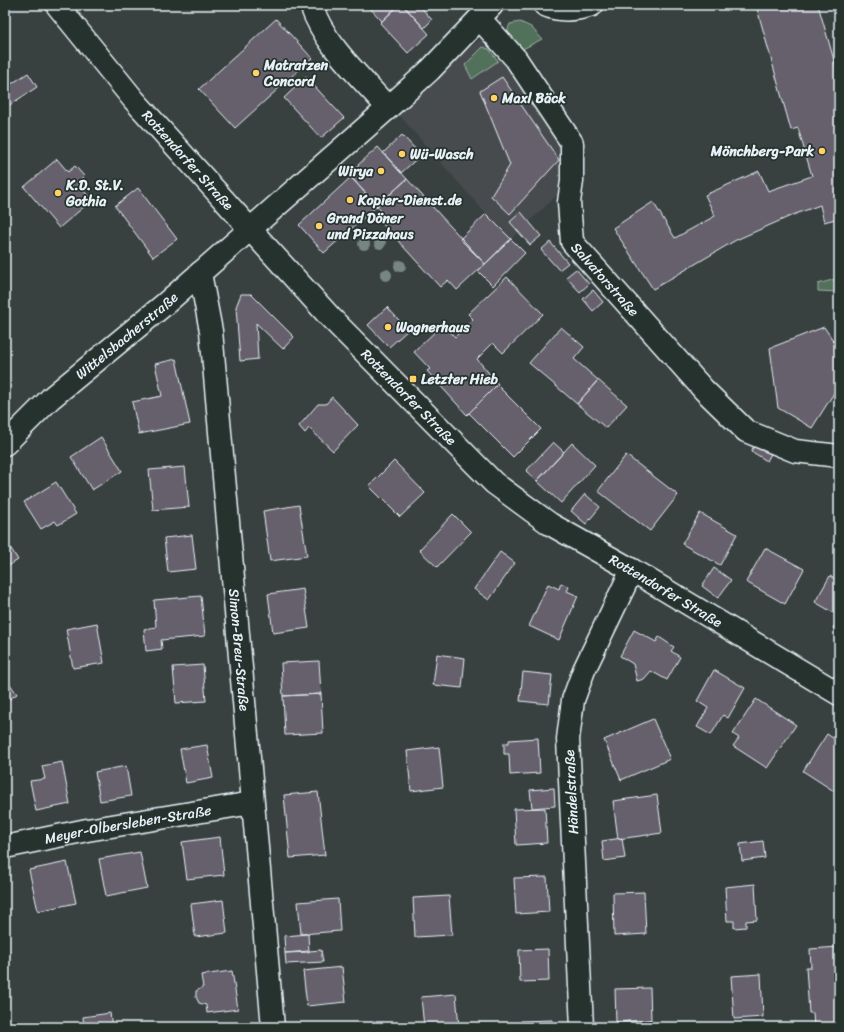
<svg xmlns="http://www.w3.org/2000/svg" width="844" height="1032" font-family="Sriracha,sans-serif">
  <style>
    .built { fill: #464b4d }
    .green { fill: #51715a; stroke: #9cb1a9 }
    .building { fill: #65616c; stroke: #e8f1f8 }
    .lines { fill: none; stroke-linecap: round; stroke-linejoin: round }
    .minor-casing { stroke: #e8f1f8; stroke-width: 25 }
    .minor { stroke: #26332d; stroke-width: 22 }
    .tree { fill: #788683 }
    .poi-dot { fill: #ffd166; stroke: #26332d; stroke-width: 1.5 }
    .labels { text-anchor: middle; stroke-width: 3.5; stroke-linejoin: round; paint-order: stroke }
    .poi-label { font-size: 14px; font-weight: bold; fill: #e8f1f8; stroke: #26332d; text-anchor: start }
    .street-label { font-size: 14px; fill: #e8f1f8; stroke: #26332d }
  </style>
  <rect width="100%" height="100%" fill="#394140"/>
  <filter id="ink" filterUnits="userSpaceOnUse"><feTurbulence type="fractalNoise" baseFrequency=".025" numOctaves="2"/><feDisplacementMap in="SourceGraphic" scale="8" xChannelSelector="R" yChannelSelector="G"/><feConvolveMatrix kernelMatrix="1 2 1 2 8 2 1 2 1" color-interpolation-filters="sRGB"/></filter>
  <g filter="url(#ink)">
    <path class="built" d="M481,39l91,104v38l-61,58 -25,-25 -93,-106z"/>
    <path class="green" d="M520,22l11,5 11,12 -23,12c-8,-9 -15,-15 -9,-27z
      M483,47l6,2 9,12 -26,18 -7,-14z
      M839,278v14l-21,-1v-7z"/>
    <path class="building" d="M367,5h32l-17,16z
      M399,5h4l26,29 -21,19 -28,-30z
      M403,5h16l13,15 -8,8z
      M756,5h62l21,72v141l-15,4 -4,-17 -27,10 -57,25 -83,49 -40,-61 40,-26 22,36 40,-22 -10,-21 54,-24 9,20 44,-15 -14,-48 -7,2z
      M276,19l36,39 -77,70 -36,-39z
      M28,73l9,14 -32,21v-20z
      M306,77l38,41 -23,20 -37,-40z
      M502,77l57,83 -49,54 -19,-18 19,-31 -30,-74z
      M402,135l19,20 -20,18 -18,-20z
      M378,147l29,32 -30,27 -29,-32z
      M57,159l11,13 7,-6 9,10 -7,7 15,17 -33,28 -35,-41z
      M351,177l26,29 -53,47 -25,-28z
      M407,179l78,85 -28,26 -9,-10 -8,7 -60,-66 5,-5 -8,-10z
      M138,188l39,51 -24,18 -38,-51z
      M521,212l20,24 -11,9 -20,-23z
      M486,214l25,25 -26,25 -25,-25z
      M511,239l14,14 -32,33 -15,-15z
      M550,242l18,21 -9,7 -18,-20z
      M576,269l13,15 -9,8 -14,-15z
      M507,277l36,37 -40,39 -10,-10 -16,16 21,25 -31,31 -40,-44 3,-2 -16,-17 29,-28 12,13 18,-18 -5,-5z
      M593,290l10,12 -10,9 -10,-12z
      M241,294h10l43,43 -11,12 -27,-26 2,36 -18,2 -4,-54z
      M387,307l21,23 -19,17 -21,-22z
      M561,327l23,20 -10,12 24,21 -21,24 -48,-41z
      M824,327l15,22v36l-27,43 -34,-20 -8,-60z
      M176,359l14,65 -51,10 -7,-32 30,-6 -7,-32z
      M598,380l29,25 -21,23 -29,-24z
      M497,385l44,44 -28,28 -44,-44z
      M332,397l26,28 -25,26 -24,-23 -4,5 -6,-7 19,-22h8z
      M101,437l21,34 -30,19 -21,-33z
      M553,442l11,10 -27,29 -11,-10z
      M572,443l23,22 -34,38 -24,-22z
      M755,445l17,7 -5,9 -16,-10z
      M626,455l52,40 -28,36 -52,-40z
      M394,461l31,32 -25,24 -31,-31z
      M185,467l4,40 -36,3 -4,-40z
      M56,482l20,32 -18,11 -3,-4 -14,8 -17,-27z
      M585,494l15,13 -14,17 -15,-13z
      M299,505l8,51 -37,5 -7,-50z
      M700,513l37,21 -17,31 -38,-21z
      M453,514l18,18 -34,35 -18,-17z
      M192,535l4,34 -28,3 -4,-34z
      M5,539l13,21 -13,8z
      M765,548l39,21 -19,35 -39,-22z
      M500,552l15,11 -26,37 -15,-11z
      M714,568l17,12 -13,18 -16,-12z
      M830,576l9,6v34l-24,-14z
      M561,583l8,4 -2,4 11,5 -19,44 -30,-14 19,-42 11,5z
      M303,589l6,39 -36,5 -5,-39z
      M201,596l4,40 -44,4 1,9 -16,2 -2,-22 12,-2 -2,-27z
      M839,618v14l-6,-4z
      M97,623l7,40 -31,5 -7,-39z
      M634,630l22,12 3,-5 15,10 -3,4 9,6 -13,23 -16,-9 -7,8 -7,2 -4,-17 -13,-8z
      M437,654l28,4 -3,30 -29,-3z
      M319,661l2,33 -38,2 -2,-33z
      M203,665l3,36 -30,2 -3,-36z
      M714,670l31,18 -17,30 -5,-3 -12,20 -14,-8 11,-19 -11,-7z
      M523,672l29,3 -3,29 -29,-3z
      M5,677l12,17 -12,8z
      M321,694l2,39 -38,2 -2,-39z
      M756,699l40,26 -29,43 -34,-22 6,-8 -6,-4z
      M653,719l17,40 -49,21 -17,-40z
      M827,734l12,8v47l-2,4 -34,-22z
      M538,738l2,35 -30,2 -1,-21h-5v-11h5v-3z
      M207,745l6,33 -27,5 -6,-34z
      M439,747l4,40 -32,4 -4,-40z
      M62,762l8,42 -34,7 -6,-30 15,-2 -3,-13z
      M126,766l5,30 -31,5 -5,-29z
      M554,788l1,18 -23,2 -2,-18z
      M318,792l7,63 -35,3 -6,-63z
      M657,795l5,38 -44,6 -5,-38z
      M545,808l2,35 -31,2 -2,-36z
      M220,837l4,38 -37,4 -5,-37z
      M622,838l3,20 -21,3 -2,-20z
      M763,841l2,17 -23,3 -2,-17z
      M140,852l7,36 -41,8 -7,-37z
      M67,862l9,41 -38,8 -9,-41z
      M547,877l2,35 -33,2 -2,-36z
      M755,884l2,36 -11,1v6l-12,1v-7h-7l-2,-34z
      M644,892l2,42 -32,2 -1,-43z
      M449,896l3,39 -37,2 -2,-39z
      M338,899l2,32 -39,3 -3,-32z
      M223,900l4,33 -32,4 -4,-33z
      M308,934l1,18 -24,1 -1,-17z
      M839,947v80h-25l-1,-14h-4l-3,-46h5l-1,-18z
      M548,949l1,32 -29,1 -1,-32z
      M321,950l2,12 -37,2 -1,-11z
      M342,967l4,35 -39,4 -4,-35z
      M232,971l6,38 -31,4 -1,-8 -7,-2 -3,-6v-6l7,-4 -2,-12z
      M761,974l2,43 -29,2 -3,-43z
      M650,988l1,32 -35,2 -1,-33z
      M456,994l3,33h-35l-3,-30z
      M110,1013l2,14h-28l-1,-10z
      M552,1020v7h-31v-6z
      M651,1020v7h-35v-5z"/>
    <g class="lines">
      <g class="minor-casing">
        <g id="minor">
          <path id="s1" d="M57,5l77,95 116,129 80,88 164,166 56,41 82,46 207,124"/>
          <path d="M311,5c13,40 50,72 77,103"/>
          <path d="M545,5c15,7 31,5 47,0"/>
          <path id="s2" d="M480,19l36,40 56,84v38l-3,21 3,40 132,148 42,41 49,20 44,5"/>
          <path id="s3" d="M200,273l11,58 62,696"/>
          <path id="s4" d="M5,444l46,-46 114,-94 223,-196 42,-38 62,-65"/>
          <path id="s5" d="M5,847l82,-17 165,-27"/>
          <path d="M582,1027l-14,-288 5,-39 11,-30 48,-100"/>
        </g>
      </g>
      <use href="#minor" class="minor"/>
    </g>
    <g class="tree">
      <circle cx="380" cy="243" r="6"/>
      <circle cx="364" cy="244" r="6"/>
      <circle cx="400" cy="266" r="6"/>
      <circle cx="386" cy="275" r="6"/>
    </g>
  </g>
  <g class="poi-dot">
    <circle cx="256" cy="73" r="4"/>
    <circle cx="494" cy="98" r="4"/>
    <circle cx="822" cy="151" r="4"/>
    <circle cx="402" cy="154" r="4"/>
    <circle cx="381" cy="171" r="4"/>
    <circle cx="58" cy="193" r="4"/>
    <circle cx="350" cy="200" r="4"/>
    <circle cx="319" cy="226" r="4"/>
    <circle cx="388" cy="327" r="4"/>
    <rect x="409" y="375" width="8" height="8" rx="2"/>
  </g>
  <g class="labels">
    <g class="poi-label">
      <text x="264" y="70">Matratzen<tspan x="264" dy="16">Concord</tspan></text>
      <text x="502" y="103">Maxl Bäck</text>
      <text x="814" y="156" text-anchor="end">Mönchberg-Park</text>
      <text x="410" y="159">Wü-Wasch</text>
      <text x="373" y="176" text-anchor="end">Wirya</text>
      <text x="66" y="190">K.D. St.V.<tspan x="66" dy="16">Gothia</tspan></text>
      <text x="358" y="205">Kopier-Dienst.de</text>
      <text x="327" y="223">Grand Döner<tspan x="327" dy="16">und Pizzahaus</tspan></text>
      <text x="396" y="332">Wagnerhaus</text>
      <text x="421" y="384">Letzter Hieb</text>
    </g>
    <g class="street-label">
      <text dy="5" stroke="none"><textPath href="#s1" startOffset="203">Rottendorfer Straße</textPath></text>
      <text dy="5" stroke="none"><textPath href="#s2" startOffset="304">Salvatorstraße</textPath></text>
      <text dy="5" stroke="none"><textPath href="#s4" startOffset="163">Wittelsbacherstraße</textPath></text>
      <text dy="5" stroke="none"><textPath href="#s1" startOffset="527">Rottendorfer Straße</textPath></text>
      <text dy="5" stroke="none"><textPath href="#s1" startOffset="851">Rottendorfer Straße</textPath></text>
      <text dy="5" stroke="none"><textPath href="#s3" startOffset="379">Simon-Breu-Straße</textPath></text>
      <text transform="translate(571 792) rotate(-93)" y="5">Händelstraße</text>
      <text dy="5" stroke="none"><textPath href="#s5" startOffset="125">Meyer-Olbersleben-Straße</textPath></text>
    </g>
  </g>
  <rect width="844" height="1032" fill="none" stroke="#26332d" stroke-width="20"/>
  <rect x="10" y="10" width="824" height="1012" fill="none" stroke="#e8f1f8" stroke-width="1.5" filter="url(#ink)"/>
</svg>
